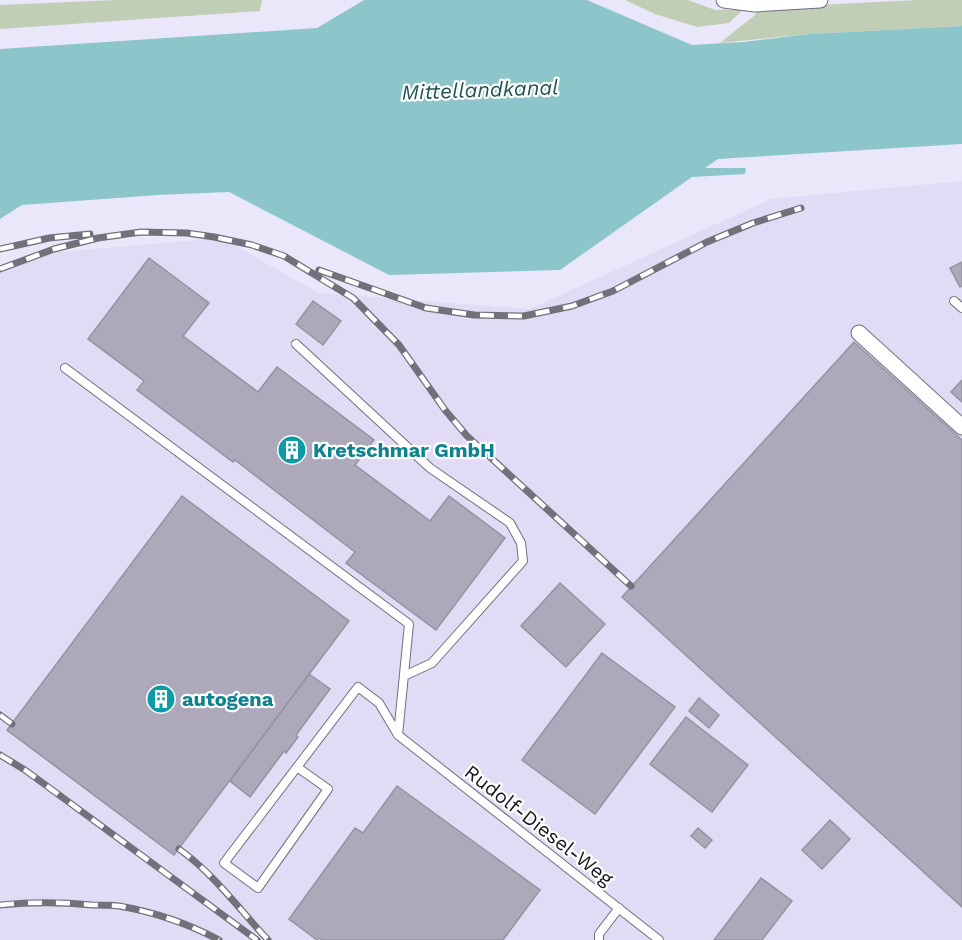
<svg xmlns="http://www.w3.org/2000/svg" width="962" height="940" font-family="'Work Sans',sans-serif">
  <style>
    .built { fill: #e1dbf5 }
    .green { fill: #bfceb4 }
    .water { fill: #8cc6cb }
    .building { fill: #ada9ba; stroke: #9692a2; stroke-width: 1.5 }
    .lines { fill: none; stroke-linecap: round; stroke-linejoin: round }
    .service-casing { stroke: #726e7e; stroke-width: 10 }
    .minor-casing { stroke: #726e7e; stroke-width: 17 }
    .service { stroke: #fff; stroke-width: 8 }
    .minor { stroke: #fff; stroke-width: 15 }
    .rail-casing { stroke: #72707b; stroke-width: 7 }
    .rail { stroke: #fff; stroke-width: 4.5; stroke-dasharray: 14; stroke-linecap: butt }
    .labels { text-anchor: middle; stroke-width: 4.5; stroke-linejoin: round; paint-order: stroke }
    .culture-label { font-size: 20px; font-weight: bold; fill: #0d838f; stroke: #fff; text-anchor: start }
    .street-label { font-size: 20px; fill: #16151b; stroke: #fff }
    .water-label { font-size: 21px; font-style: italic; fill: #1f5256; stroke: #fff }
  </style>
  <rect width="100%" height="100%" fill="#ebe7fa"/>
  <path class="built" d="M962,181v759h-962v-669l24,-16 198,-17 96,55 212,16 241,-110z"/>
  <path class="green" d="M117,0h145l-2,11 -260,18v-24z
    M625,0h63l27,10 29,-1 -15,14 -32,4 -42,-13z
    M918,0h44v26l-153,8 -89,9 35,-28 3,-7z"/>
  <path class="water" d="M364,0h223l105,45 51,-3 66,-8 153,-8v118l-244,15 -13,9h41l-1,6 -53,3 -132,93 -171,5 -160,-83 -71,3 -136,10 -22,14v-170l317,-21z"/>
  <path class="building" d="M149,258l60,45 -26,33 75,56 19,-25 97,73 -19,25 75,56 19,-25 56,42 -69,92 -90,-67 9,-11 -120,-92 -2,2 -96,-72 7,-9 -56,-42z
    M962,262v24l-2,1 -10,-19z
    M313,301l28,20 -18,24 -27,-21z
    M854,342l108,98v467l-340,-310z
    M962,380v22l-11,-10z
    M182,496l167,125 -175,234 -167,-125z
    M560,583l45,41 -39,43 -45,-41z
    M602,653l73,54 -80,107 -73,-54z
    M309,674l21,15 -34,46 2,2 -12,16 -2,-2 -34,46 -20,-16z
    M699,698l20,17 -10,13 -20,-17z
    M686,717l62,48 -36,47 -62,-48z
    M397,786l143,104 -37,50h-181l-3,-2 -2,2 -28,-21 66,-91 8,5z
    M830,820l20,19 -28,30 -20,-19z
    M698,828l14,12 -7,8 -14,-12z
    M761,878l31,23 -30,39h-48z"/>
  <g class="lines">
    <g class="service-casing">
      <path id="service" d="M954,301l8,7
        M296,344l134,124 80,55 11,20 2,18 -91,102 -28,13
        M65,368l344,256 -11,111
        M297,767l31,22 -70,99 -34,-25 134,-176 21,16 19,32 261,205
        M599,940v-6l20,-26"/>
    </g>
    <g class="minor-casing">
      <path id="minor" d="M724,0l31,4 65,-4
        M859,333l103,94"/>
    </g>
    <use href="#service" class="service"/>
    <use href="#minor" class="minor"/>
    <g class="rail-casing">
      <path id="rail" d="M0,249l49,-11 41,-4
        M0,269l54,-20 44,-11 43,-6 46,1 27,4 38,8 32,11 69,42 46,47 46,65 22,26 164,150
        M319,270l107,38 48,7 50,1 48,-10 41,-15 94,-49 46,-19 48,-15
        M0,715l12,9
        M0,755l25,15 232,170
        M179,849c35,25 60,60 89,91
        M0,905c30,-3 61,-3 92,0 9,0 18,0 27,1 35,6 70,18 100,34"/>
    </g>
    <use href="#rail" class="rail"/>
  </g>
  <defs>
    <g id="building-disc" transform="scale(1.5)"><circle r="9.5" fill="#0f9aa8" stroke="#fff"/><path d="M-4-6H4V6H1V3H-1V6H-4ZM-2.5-4.3h1.7v1.8h-1.7ZM.8-4.3h1.7v1.8H.8ZM-2.5-1h1.7V.8h-1.7ZM.8-1h1.7V.8H.8Z" fill="#fff"/></g>
  </defs>
  <g fill-rule="evenodd">
    <use href="#building-disc" x="292" y="450"/>
    <use href="#building-disc" x="161" y="699"/>
  </g>
  <g class="labels">
    <g class="culture-label">
      <text x="313" y="457">Kretschmar GmbH</text>
      <text x="182" y="706">autogena</text>
    </g>
    <g class="street-label">
      <text transform="translate(539 825) rotate(38)" y="7">Rudolf-Diesel-Weg</text>
    </g>
    <g class="water-label">
      <text transform="translate(480 90) rotate(-2)" y="7">Mittellandkanal</text>
    </g>
  </g>
</svg>
